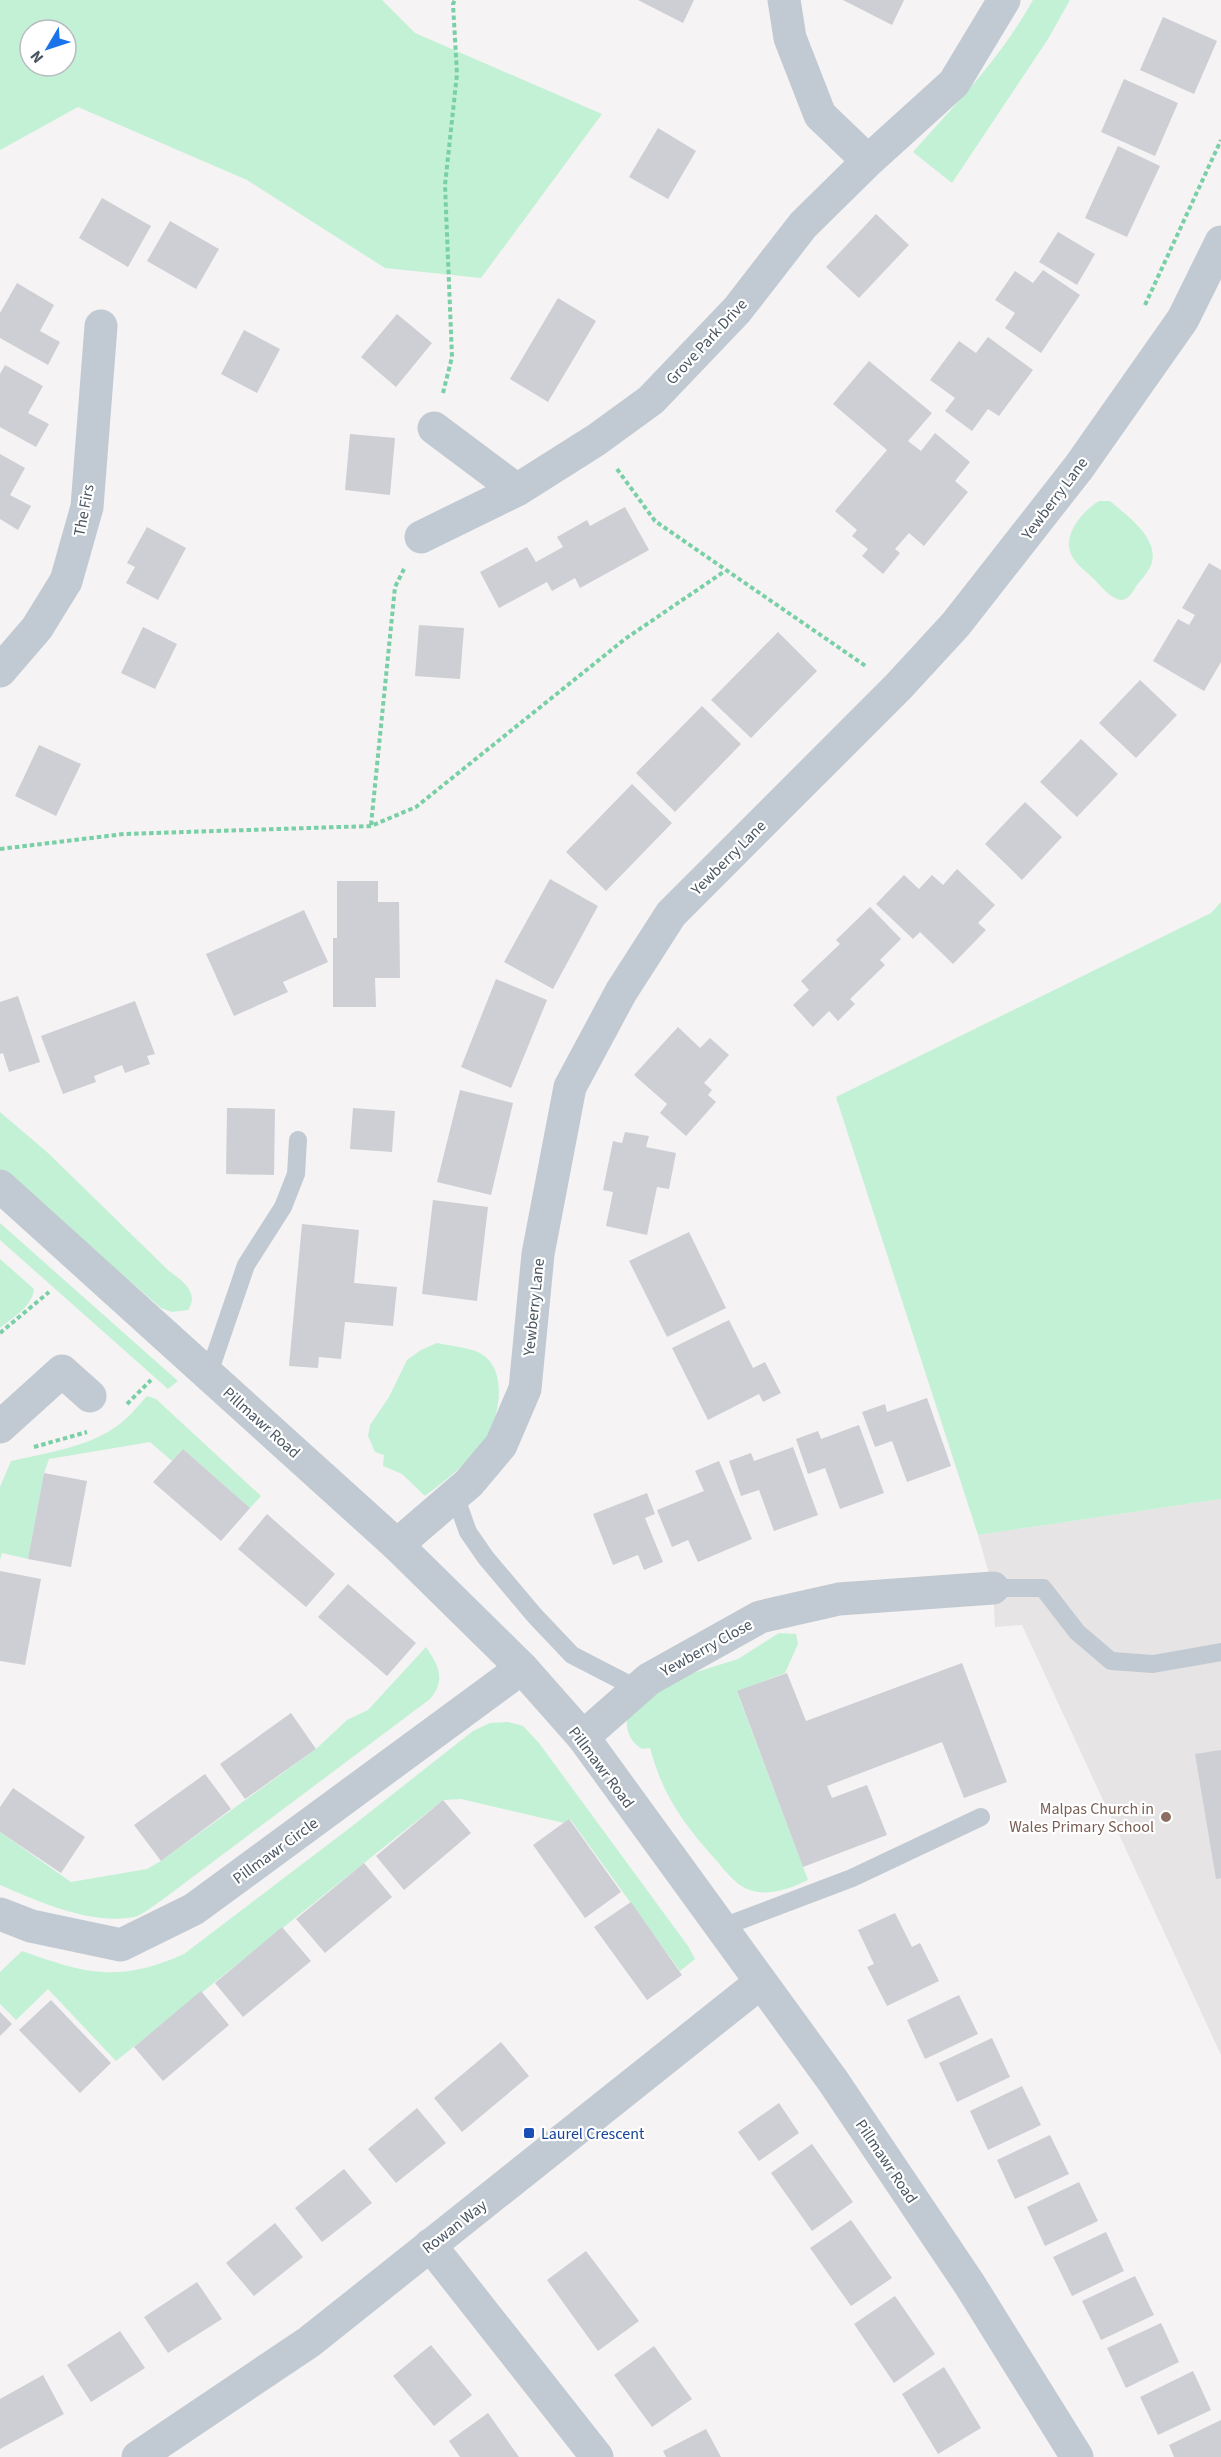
<svg xmlns="http://www.w3.org/2000/svg" width="1221" height="2457" font-family="'Source Sans 3',sans-serif">
  <style>
    .education { fill: #e6e4e5 }
    .green { fill: #c3f1d5; fill-rule: evenodd }
    .building { fill: #cdcfd5 }
    .lines { fill: none; stroke-linecap: round; stroke-linejoin: round }
    .path { stroke: #7ad0a6; stroke-width: 4; stroke-dasharray: 4.5 3; stroke-linecap: butt }
    .service { stroke: #c1cad2; stroke-width: 18 }
    .minor { stroke: #c1cad2; stroke-width: 33 }
    .tertiary { stroke: #c1cad2; stroke-width: 33 }
    .education-dot { fill: #8d6e63; stroke: #fff; stroke-width: 2 }
    .transit-dot { fill: #1a4fb4; stroke: #fff; stroke-width: 2 }
    .labels { text-anchor: middle; stroke-width: 4.5; stroke-linejoin: round; paint-order: stroke }
    .street-label { font-size: 16px; fill: #4a5661; stroke: #fff }
    .education-label { font-size: 16px; fill: #785e54; stroke: #fff; text-anchor: end }
    .transit-label { font-size: 16px; fill: #164399; stroke: #fff; text-anchor: start }
  </style>
  <rect width="100%" height="100%" fill="#f5f3f3"/>
  <path class="education" d="M1221,1499v556l-199,-430 -27,2 -2,-39 -15,-53z"/>
  <path class="green" d="M0,0h382l33,33 187,81 -121,164 -96,-10 -138,-88 -169,-73 -78,43zM30,30h36v36h-36z
    M1033,0h37l-22,39 -96,144 -39,-31c45,-50 87,-93 120,-152z
    M1099,501h11c16,14 48,36 42,61 -2,8 -10,17 -15,23 -4,6 -8,15 -16,15 -9,-1 -20,-13 -25,-19 -8,-8 -21,-17 -25,-27 -9,-20 13,-44 28,-53z
    M1221,902v597l-243,36 -142,-438 375,-184z
    M0,1112l48,41 121,118c13,9 31,22 19,39l-16,2 -11,-4 -161,-139z
    M0,1223l178,158 -10,8 -168,-149z
    M0,1259l34,30c-1,17 -22,29 -34,39z
    M437,1343c13,3 29,4 41,9 31,15 22,63 8,87 -9,17 -45,45 -61,57l-23,-22 -19,-8 1,-11 -9,-3 -7,-16 2,-11 19,-28 18,-37 14,-10z
    M147,1396l9,3 105,97 -11,12 -67,-59 -11,12 -22,-19 -101,17 -5,14 -16,86 -26,-6 -2,7v-73l11,-26c31,-7 76,-14 103,-33 13,-8 23,-21 33,-32z
    M779,1633l17,1 2,10 -13,29 -48,19 71,188c-19,9 -42,18 -63,8 -12,-6 -21,-19 -30,-29 -32,-36 -52,-63 -65,-111l-8,1c-15,-9 -17,-23 -14,-39l43,-30 67,-21z
    M426,1647c13,19 20,33 4,52l-268,201c-8,5 -19,15 -28,17 -44,8 -94,-15 -134,-32v-53l71,50 76,-13 14,-8 155,-112 31,-29 21,-10z
    M508,1722l15,4 16,17 149,203 7,13 -15,12 -110,-152 -6,4 -103,-24 -18,1 -327,261 -68,-72 -32,31 -16,-16v-32l22,-21c64,23 97,32 162,3l167,-127 122,-96 17,-8z"/>
  <path class="building" d="M638,0h56l-11,23z
    M843,0h61l-12,25z
    M1163,17l54,24 -23,53 -54,-24z
    M1124,79l54,24 -23,53 -54,-24z
    M658,128l38,23 -28,48 -39,-22z
    M1118,146l42,20 -33,71 -42,-19z
    M102,198l49,28 -23,41 -49,-29z
    M876,214l33,31 -50,53 -33,-31z
    M170,221l49,28 -23,40 -49,-28z
    M1058,232l37,22 -18,31 -38,-23z
    M1043,270l37,25 -39,58 -36,-25 10,-15 -20,-13 20,-29 18,12z
    M17,283l37,22 -14,26 20,11 -12,23 -48,-27v-25z
    M558,298l38,23 -48,81 -38,-23z
    M397,314l35,29 -36,44 -35,-30z
    M244,330l36,19 -23,44 -36,-19z
    M988,337l45,33 -34,46 -11,-7 -16,22 -27,-20 10,-13 -25,-18 29,-39 17,12z
    M869,361l63,52 -24,28 13,10 14,-18 35,29 -15,19 13,11 -44,54 -15,-13 -14,16 5,4 -17,21 -21,-18 6,-7 -16,-13 5,-6 -22,-19 52,-61 -54,-46z
    M5,365l38,21 -15,27 21,11 -13,23 -36,-20v-53z
    M350,434l45,4 -5,57 -45,-5z
    M0,454l25,14 -15,27 21,11 -13,24 -18,-11z
    M625,507l24,43 -69,38 -5,-10 -23,13 -5,-9 -48,26 -19,-36 47,-25 9,15 27,-15 -6,-10 30,-17 3,6z
    M147,527l39,21 -28,52 -32,-17 9,-16 -8,-4z
    M1209,563l12,7v92l-17,29 -51,-30 25,-42 11,6 6,-10 -13,-7z
    M419,625l45,3 -4,51 -45,-3z
    M143,627l34,17 -22,45 -34,-16z
    M778,632l39,39 -66,67 -40,-38z
    M1140,680l37,35 -41,43 -37,-35z
    M702,706l39,38 -66,68 -39,-39z
    M1081,739l37,35 -41,43 -37,-35z
    M39,745l42,19 -25,52 -41,-20z
    M632,784l40,39 -66,68 -40,-39z
    M1025,802l37,35 -40,43 -37,-36z
    M957,869l38,36 -17,18 8,7 -33,34 -33,-32 -7,7 -37,-35 28,-29 15,14 13,-14 11,10z
    M550,879l48,27 -45,83 -49,-27z
    M337,881h41v21h21l1,76h-25l1,29h-43v-69h4z
    M870,907l31,32 -21,21 5,5 -35,34 5,5 -17,17 -9,-10 -16,16 -20,-22 16,-15 -8,-9 39,-37 -4,-4z
    M304,910l24,52 -45,20 5,10 -54,24 -28,-62z
    M496,979l51,21 -36,88 -50,-21z
    M18,996l22,66 -31,10 -6,-19 -3,1v-52z
    M135,1001l20,53 -8,2 3,8 -25,9 -3,-8 -28,11 2,6 -33,12 -22,-58z
    M678,1027l22,21 10,-10 19,17 -25,28 8,7 -4,5 8,7 -30,34 -26,-23 7,-9 -33,-29z
    M460,1090l53,13 -22,92 -54,-13z
    M227,1108l48,1 -1,66 -48,-1z
    M353,1108l42,3 -3,41 -42,-3z
    M625,1132l24,4 -3,11 30,6 -7,36 -12,-2 -10,48 -41,-9 7,-34 -10,-2 10,-49 9,2z
    M433,1200l55,7 -11,94 -55,-7z
    M302,1224l57,6 -5,53 43,4 -4,39 -48,-4 -4,37 -22,-2 -1,11 -29,-2z
    M689,1232l37,76 -59,29 -38,-76z
    M729,1320l24,48 12,-6 16,31 -18,9 -4,-8 -51,26 -36,-72z
    M927,1398l24,68 -44,16 -15,-41 -17,6 -13,-35 23,-8 2,8z
    M859,1425l25,68 -44,16 -15,-41 -17,6 -12,-35 22,-8 3,8z
    M793,1447l25,68 -44,16 -15,-41 -18,6 -12,-35 22,-8 3,8z
    M183,1449l67,59 -29,33 -68,-59z
    M719,1461l33,78 -54,23 -10,-22 -16,7 -15,-37 47,-19 -9,-20z
    M44,1473l43,8 -16,86 -43,-8z
    M647,1493l8,21 -10,4 18,44 -19,8 -6,-15 -25,10 -20,-51z
    M267,1514l68,60 -29,33 -68,-58z
    M0,1571l41,8 -16,86 -25,-4z
    M348,1584l68,59 -29,33 -69,-59z
    M962,1663l45,119 -43,16 -22,-56 -115,44 5,12 35,-13 20,50 -84,32 -66,-176 50,-18 19,48z
    M291,1713l25,36 -71,50 -25,-35z
    M1221,1750v128l-5,1 -21,-125z
    M205,1774l26,35 -70,52 -27,-36z
    M13,1788l72,49 -24,36 -61,-41v-25z
    M443,1800l28,33 -67,57 -28,-34z
    M569,1819l52,73 -36,26 -52,-73z
    M364,1863l28,34 -67,56 -29,-34z
    M631,1902l51,73 -35,25 -53,-73z
    M895,1913l17,34 8,-4 19,38 -52,25 -20,-39 7,-3 -16,-34z
    M282,1927l29,34 -68,56 -28,-34z
    M201,1991l28,34 -66,56 -29,-34z
    M959,1995l19,39 -53,25 -18,-39z
    M51,2000l60,63 -31,30 -61,-63z
    M0,2012l12,12 -12,12z
    M992,2038l18,39 -53,25 -18,-39z
    M501,2042l28,34 -67,56 -28,-34z
    M1022,2086l19,39 -53,25 -18,-39z
    M779,2103l20,30 -40,28 -21,-29z
    M417,2108l29,35 -50,40 -28,-34z
    M1050,2135l19,39 -54,25 -18,-39z
    M812,2144l41,58 -41,29 -41,-58z
    M344,2169l28,34 -50,39 -27,-34z
    M1079,2182l19,39 -53,25 -18,-39z
    M851,2220l41,58 -41,28 -41,-58z
    M275,2223l28,34 -49,39 -28,-33z
    M1106,2232l18,39 -52,25 -19,-39z
    M586,2251l53,70 -41,30 -51,-71z
    M1135,2276l19,39 -53,25 -19,-39z
    M197,2282l25,37 -54,34 -24,-36z
    M895,2296l40,58 -41,29 -40,-59z
    M1161,2323l18,39 -53,26 -19,-40z
    M120,2331l25,37 -54,34 -24,-37z
    M431,2345l41,50 -38,31 -41,-50z
    M654,2346l38,53 -40,28 -38,-52z
    M944,2367l37,61 -43,26 -36,-60z
    M1193,2371l18,39 -53,25 -18,-38z
    M43,2375l21,39 -64,35v-50z
    M488,2413l19,27 12,17h-59l-11,-16z
    M1221,2420v37h-47l-5,-12z
    M706,2429l15,28h-55l-3,-6z"/>
  <g class="lines">
    <path class="path" d="M1145,305l76,-165
      M443,393l9,-36 -7,-172 12,-111 -4,-70 2,-4
      M617,469l38,52 212,146
      M371,825l24,-238 9,-18
      M0,849l124,-15 247,-8 45,-19 209,-168 100,-68
      M0,1333l49,-41
      M127,1404l24,-24
      M34,1447l53,-15"/>
    <path class="service" d="M209,1373l37,-108 37,-58 13,-33 2,-34
      M453,1490l15,42 18,26 49,58 37,39 66,34
      M993,1588h50l34,44 34,29 42,3 68,-12
      M720,1928l132,-50 129,-61"/>
    <path class="minor" d="M784,0l6,38 30,77 48,46
      M434,428l83,62
      M421,537l96,-47 79,-50 55,-40 86,-90 66,-85 65,-64 86,-78 50,-83
      M0,671l37,-43 29,-47 21,-74 14,-181
      M0,1427l62,-56 28,25
      M397,1545l72,-62 32,-38 24,-56 13,-135 32,-167 51,-95 50,-78 227,-227 58,-63 123,-157 104,-148 38,-77
      M583,1737l66,-58 111,-62 79,-18 154,-11
      M0,1914l31,12 90,19 73,-36 328,-241
      M430,2245l167,212
      M138,2457l171,-115 451,-359"/>
    <path class="tertiary" d="M0,1186l397,359 125,123 61,69 250,344 137,204 107,172"/>
  </g>
  <circle class="education-dot" cx="1166" cy="1817" r="6"/>
  <rect class="transit-dot" x="523" y="2127" width="12" height="12" rx="3"/>
  <g class="labels">
    <g class="street-label">
      <text transform="translate(706 341) rotate(-47)" y="6">Grove Park Drive</text>
      <text transform="translate(1054 498) rotate(-53)" y="6">Yewberry Lane</text>
      <text transform="translate(83 510) rotate(-79)" y="6">The Firs</text>
      <text transform="translate(728 857) rotate(-45)" y="6">Yewberry Lane</text>
      <text transform="translate(533 1307) rotate(-84)" y="6">Yewberry Lane</text>
      <text transform="translate(262 1422) rotate(42)" y="6">Pillmawr Road</text>
      <text transform="translate(706 1647) rotate(-29)" y="6">Yewberry Close</text>
      <text transform="translate(602 1767) rotate(53)" y="6">Pillmawr Road</text>
      <text transform="translate(275 1850) rotate(-36)" y="6">Pillmawr Circle</text>
      <text transform="translate(887 2161) rotate(56)" y="6">Pillmawr Road</text>
      <text transform="translate(454 2226) rotate(-38)" y="6">Rowan Way</text>
    </g>
    <g class="education-label">
      <text x="1154" y="1814">Malpas Church in<tspan x="1154" dy="18">Wales Primary School</tspan></text>
    </g>
    <g class="transit-label">
      <text x="541" y="2139">Laurel Crescent</text>
    </g>
  </g>
  <g transform="translate(48 48) rotate(231)"><circle r="28" fill="#ffffff" stroke="#b7bbc0" stroke-width="1.5"/>
  <path d="M0-4.5L10 22L0 15L-10 22Z" fill="#1a73e8"/>
  <text y="-9" font-size="16" font-weight="bold" text-anchor="middle" fill="#4a5661">N</text>
  </g>
</svg>
